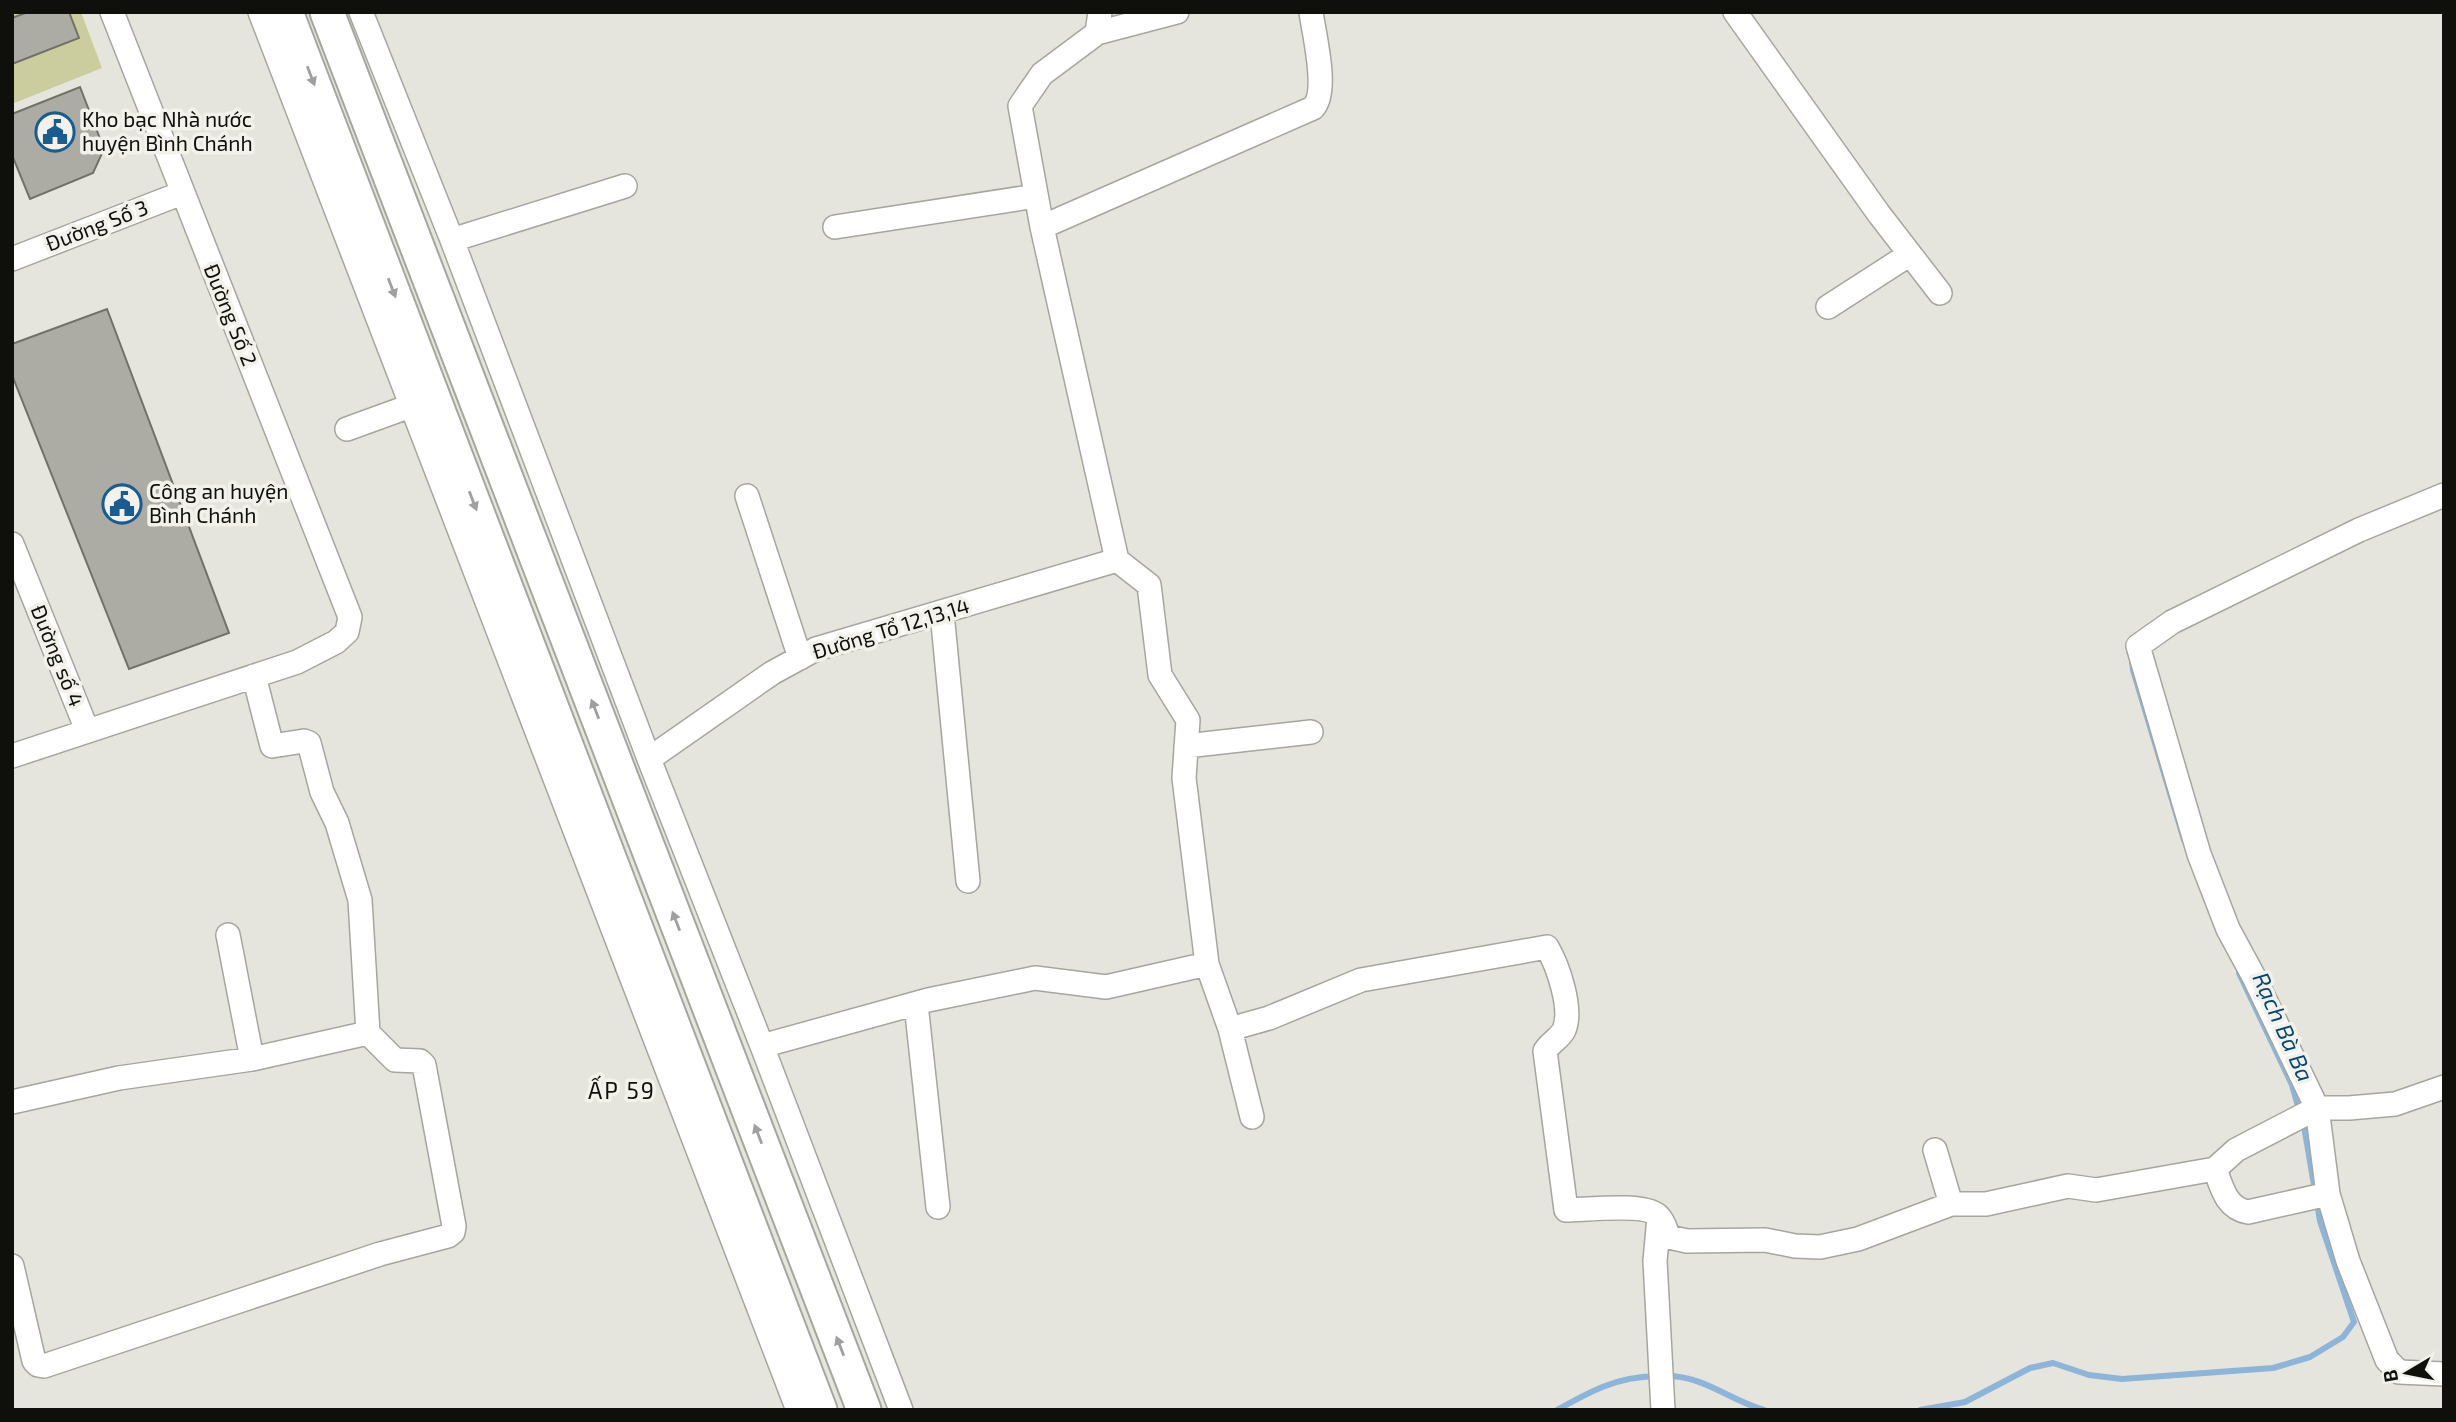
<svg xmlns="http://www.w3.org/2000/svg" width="2456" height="1422" font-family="'Exo 2',sans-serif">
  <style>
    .green { fill: #cccd9f }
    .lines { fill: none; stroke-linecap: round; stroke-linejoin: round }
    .stream { stroke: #8db4d9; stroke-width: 6 }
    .building { fill: #acaca5; stroke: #71716a; stroke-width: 2 }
    .minor-casing { stroke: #a6a69f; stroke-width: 26 }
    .highway-casing { stroke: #a6a69f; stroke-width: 37 }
    .minor { stroke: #fff; stroke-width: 23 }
    .highway { stroke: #fff; stroke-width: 33 }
    .oneway { fill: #9f9f9e }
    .labels { text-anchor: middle; stroke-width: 7; stroke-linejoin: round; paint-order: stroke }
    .poi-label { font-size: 21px; fill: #0f0f0c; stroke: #f2f2eb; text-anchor: start }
    .street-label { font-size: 21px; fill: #0f0f0c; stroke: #f2f2eb }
    .water-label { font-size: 23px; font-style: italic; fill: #054674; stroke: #f2f2eb }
    .neighbourhood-label { font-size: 23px; letter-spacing: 2px; fill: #0f0f0c; stroke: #f2f2eb }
  </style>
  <rect width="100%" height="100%" fill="#e5e5de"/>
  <path class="green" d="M12,12h69l21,56 -90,36z"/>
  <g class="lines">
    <path class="stream" d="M2132,662l1,8 51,170
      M2239,973l53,112 7,25
      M1667,1376c37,0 62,24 97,34
      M1557,1410c34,-19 59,-33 99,-34
      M1920,1410l45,-8 65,-34 23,-5 36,12 33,4 151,-11 37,-11 33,-20 11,-15 -34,-101 -17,-101"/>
  </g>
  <path class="building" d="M28,12h41l10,26 -67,26v-46z
    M80,87l24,62 -11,24 -63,26 -18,-44v-41z
    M107,309l122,324 -100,36 -117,-294v-31z"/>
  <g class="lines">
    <g class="minor-casing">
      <path id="minor" d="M260,12l538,1398
        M361,12l91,228 197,519 113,287 139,364
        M1735,12l144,202 61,79
        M1097,33l80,-21
        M835,227l201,-31
        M1042,227l271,-119c16,-16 1,-73 -2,-96
        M452,240l173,-54
        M12,259l170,-66
        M1828,307l82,-53
        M347,429l66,-24
        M2444,495l-85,35 -187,92 -34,24 61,208 29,75 26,48 63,131 11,86 20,67 39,99 12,12 45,2
        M747,496l53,162
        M12,544l75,186
        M942,613l26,268
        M1186,746l125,-14
        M12,756l285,-94 39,-20 11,-10 3,-15 -238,-605
        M649,759l123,-86 44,-24 301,-89
        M228,935l24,124
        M1207,964l23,65 39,-11 92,-38 186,-33c11,19 26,62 17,83 -4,8 -14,13 -19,21l21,159c19,0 82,-8 93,7 5,5 7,14 10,20l18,4 78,-1 30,6 25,1 38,-8 93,-35h35l82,-18 28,4 119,-21 21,-19 81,-42h32l46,-4 49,-17
        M916,1004l22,203
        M1230,1029l22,88
        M762,1046l166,-46 107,-22 71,9 101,-23 -23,-186 4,-58 -28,-45 -11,-90 -32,-25 -75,-333 -22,-121 22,-32 55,-41 3,-21
        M12,1102l107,-24 133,-19 116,-26
        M1935,1150l16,54
        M2215,1169c7,19 11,39 33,43l80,-18
        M1659,1217l-4,44 8,149
        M12,1266l22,95 4,4 6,1 336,-112 68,-18 5,-4 1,-6 -30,-161 -4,-4 -25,-1 -27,-27 -8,-133 -23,-77 -15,-31 -13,-49 -5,-2 -32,5 -18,-70"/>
    </g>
    <g class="highway-casing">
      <path id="highway" d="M286,12l534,1398
        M327,12l537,1398"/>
    </g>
    <use href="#minor" class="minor"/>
    <use href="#highway" class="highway"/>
  </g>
  <defs><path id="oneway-solid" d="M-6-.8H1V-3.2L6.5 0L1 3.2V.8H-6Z" transform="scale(1.75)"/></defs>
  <g class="oneway">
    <use href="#oneway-solid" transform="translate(311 76) rotate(69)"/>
    <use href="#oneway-solid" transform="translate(392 288) rotate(69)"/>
    <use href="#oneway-solid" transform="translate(473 501) rotate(69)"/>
    <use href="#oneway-solid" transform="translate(595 709) rotate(-111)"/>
    <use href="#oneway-solid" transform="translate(676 921) rotate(-111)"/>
    <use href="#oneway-solid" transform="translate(758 1134) rotate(-111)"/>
    <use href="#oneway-solid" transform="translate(840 1346) rotate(-111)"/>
  </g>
  <defs>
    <g id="civic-ring" transform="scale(2.0125)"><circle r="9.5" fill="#f2f2eb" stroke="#195c91" stroke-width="1.5"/><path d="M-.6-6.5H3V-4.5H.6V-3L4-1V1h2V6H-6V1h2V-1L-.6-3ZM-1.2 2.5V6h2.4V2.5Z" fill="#195c91"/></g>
  </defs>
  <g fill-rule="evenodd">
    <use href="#civic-ring" x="55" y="132"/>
    <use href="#civic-ring" x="122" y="504"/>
  </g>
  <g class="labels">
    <g class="poi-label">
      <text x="82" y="127">Kho bạc Nhà nước<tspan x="82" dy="24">huyện Bình Chánh</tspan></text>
      <text x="149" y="499">Công an huyện<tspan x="149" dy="24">Bình Chánh</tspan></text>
    </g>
    <g class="street-label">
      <text transform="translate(97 226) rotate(-21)" y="7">Đường Số 3</text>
      <text transform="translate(230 315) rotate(68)" y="7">Đường Số 2</text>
      <text transform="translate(891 629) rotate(-17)" y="7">Đường Tổ 12,13,14</text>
      <text transform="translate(57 656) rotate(68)" y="7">Đường số 4</text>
    </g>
    <g class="water-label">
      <text transform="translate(2283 1027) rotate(66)" y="8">Rạch Bà Ba</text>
    </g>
    <g class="neighbourhood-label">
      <text x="622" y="1099">ẤP 59</text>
    </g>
  </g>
  <rect width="2456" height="1422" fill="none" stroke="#0f0f0c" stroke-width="28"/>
  <g transform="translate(2407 1373) rotate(260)" stroke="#f2f2eb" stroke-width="5" paint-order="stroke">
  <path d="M0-5L12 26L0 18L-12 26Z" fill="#0f0f0c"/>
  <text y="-10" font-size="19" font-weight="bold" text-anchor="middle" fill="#0f0f0c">B</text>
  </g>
</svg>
